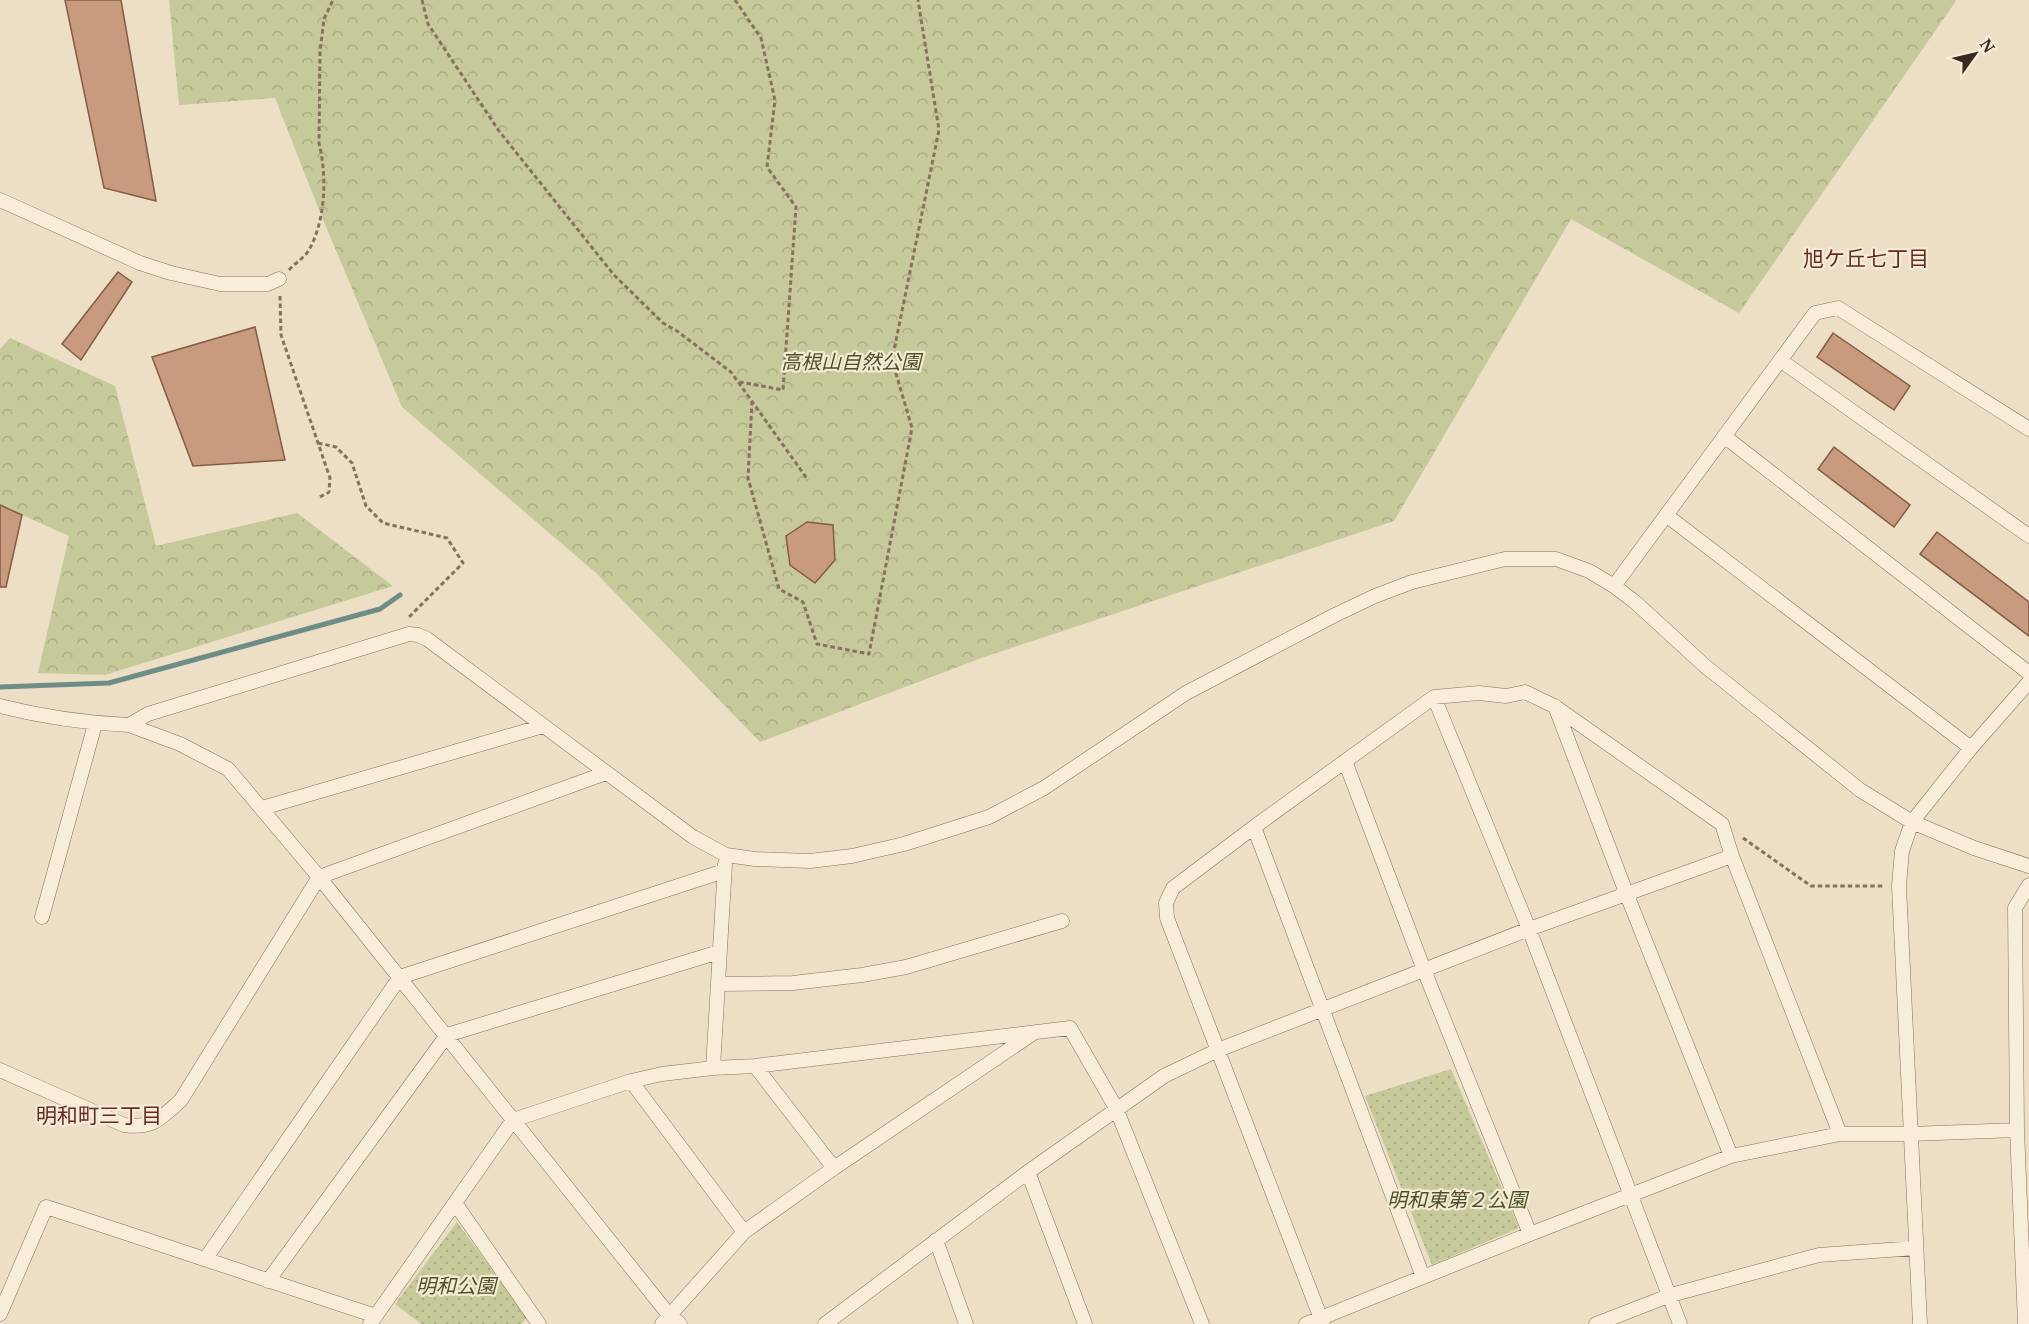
<svg xmlns="http://www.w3.org/2000/svg" width="2029" height="1324" font-family="'Noto Serif','Noto Sans JP',serif">
  <style>
    .grass { fill: url(#grass-dots) }
    .forest { fill: url(#forest-crowns) }
    .lines { fill: none; stroke-linecap: round; stroke-linejoin: round }
    .stream { stroke: #6e8e85; stroke-width: 5 }
    .building { fill: #c89a7e; stroke: #855b43; stroke-width: 1.5 }
    .minor-casing { stroke: #87715c; stroke-width: 15 }
    .path { stroke: #87715c; stroke-width: 3; stroke-dasharray: 4.5 3; stroke-linecap: butt }
    .minor { stroke: #f7edd9; stroke-width: 14 }
    .labels { text-anchor: middle; stroke-width: 4.5; stroke-linejoin: round; paint-order: stroke }
    .park-label { font-size: 20px; font-style: italic; fill: #4a5327; stroke: #f4ead5 }
    .neighbourhood-label { font-size: 21px; fill: #622c21; stroke: #f4ead5 }
  </style>
  <defs>
    <pattern id="grass-dots" width="8" height="8" patternUnits="userSpaceOnUse" patternTransform="scale(1.5)"><rect width="8" height="8" fill="#c6ca9a"/><path d="M2 2h.1M6 6h.1" fill="none" stroke="#abae84" stroke-width="1.8" stroke-linecap="round"/></pattern>
    <pattern id="forest-crowns" width="20" height="18" patternUnits="userSpaceOnUse" patternTransform="scale(1.5)"><rect width="20" height="18" fill="#c6ca9a"/><path d="M2 6a3 3 0 1 1 6 0M12 15a3 3 0 1 1 6 0" fill="none" stroke="#abae84"/></pattern>
  </defs>
  <rect width="100%" height="100%" fill="#ecdfc6"/>
  <path class="grass" d="M1451,1069l68,159 -87,37 -67,-169z
    M457,1222l70,96 -6,6h-100l-26,-20z"/>
  <path class="forest" d="M169,0h1786l1,1 -217,312 -168,-94 -177,302 -410,136 -224,85 -164,-169 -194,-166 -81,-192 -46,-117 -96,7z
    M10,338l105,48 41,160 141,-33 96,73 -288,89 -67,-2 31,-137 -69,-31v-156z"/>
  <g class="lines">
    <path class="stream" d="M0,687l109,-4 271,-74 20,-14"/>
  </g>
  <path class="building" d="M65,0h56l35,201 -52,-13z
    M118,272l14,10 -51,78 -19,-16z
    M255,327l30,133 -92,6 -41,-109z
    M1833,333l77,53 -16,24 -77,-53z
    M1834,447l76,58 -16,22 -76,-58z
    M0,505l22,10 -16,72h-6z
    M807,522l26,3 2,35 -20,23 -25,-18 -4,-29z
    M1937,532l92,70v34l-109,-82z"/>
  <g class="lines">
    <g class="minor-casing">
      <path id="minor" d="M0,200l140,63 31,10 49,11h48l11,-5
        M1780,360l249,176
        M1724,436l305,237
        M1666,515l305,233
        M1614,586l201,-273 23,-5 191,121
        M1434,697l95,232 151,395
        M0,706c43,11 85,17 129,19
        M1555,706l72,189 104,261
        M1345,761l79,209 106,264
        M262,808l281,-82
        M1254,827l169,450
        M42,917l53,-193
        M719,984l74,-1 69,-8 44,-8 156,-46
        M755,1066l79,102
        M713,1068l12,-204
        M0,1070l124,55c29,4 36,-6 57,-25l138,-223 287,-104
        M631,1081l113,151
        M1028,1172l57,152
        M455,1203l84,121
        M936,1240l30,84
        M206,1258l194,-281 324,-106
        M268,1281l179,-246 272,-83
        M0,1314l46,-107c110,35 219,73 330,109
        M370,1324l143,-204 118,-39 31,-7 51,-6 42,-2 315,-38 46,80 86,216
        M662,1324l82,-92 90,-64 198,-134
        M680,1324l-11,-9 -350,-438 -91,-108 -48,-25 -51,-19 19,-11 261,-80 9,1 9,4 266,198 33,18 29,4 55,2 42,-5 52,-12 85,-27 55,-29 142,-95 147,-77 42,-20 37,-14 93,-23h51l33,12 25,15 21,16 70,64 155,124 52,32 62,26 55,18
        M825,1324l203,-152 136,-96 54,-26 311,-121 203,-73
        M1306,1324l224,-90 201,-78 109,-22h70l107,-4
        M1323,1324l-156,-406 -1,-15 7,-15 81,-61 180,-130 45,-4 27,3 19,-4 29,14 168,118 10,32 108,278
        M1596,1324l75,-29 148,-40 97,-7
        M1920,1324l-21,-438 3,-35 10,-29 59,-74 58,-66
        M2025,1324l-8,-194 -2,-222 14,-23"/>
    </g>
    <path class="path" d="M422,0l6,24 71,107 115,144 49,48 14,8 54,41 77,108
      M735,0l26,38 14,62 -8,67 29,40 -13,183 -43,-8
      M289,270c6,-7 16,-13 20,-20 17,-31 18,-74 10,-107l1,-91 4,-33 9,-19
      M280,296l1,39 49,143 -1,14 -11,6
      M752,401l-4,77 31,111 24,13 14,42 52,10 43,-226 -20,-68 47,-230 -21,-130
      M318,443l18,4 16,16 14,43 17,17 64,15 16,25 -55,55
      M1743,838l68,48h73"/>
    <use href="#minor" class="minor"/>
  </g>
  <g class="labels">
    <g class="park-label">
      <text x="851" y="369">高根山自然公園</text>
      <text x="1457" y="1207">明和東第２公園</text>
      <text x="456" y="1293">明和公園</text>
    </g>
    <g class="neighbourhood-label">
      <text x="1866" y="266">旭ケ丘七丁目</text>
      <text x="99" y="1123">明和町三丁目</text>
    </g>
  </g>
  <g transform="translate(1975 54) rotate(56)" stroke="#f4ead5" stroke-width="4.5" paint-order="stroke">
  <path d="M0-4.5L10 22L0 15L-10 22Z" fill="#382a20"/>
  <text y="-9" font-size="16" font-weight="bold" text-anchor="middle" fill="#382a20">N</text>
  </g>
</svg>
